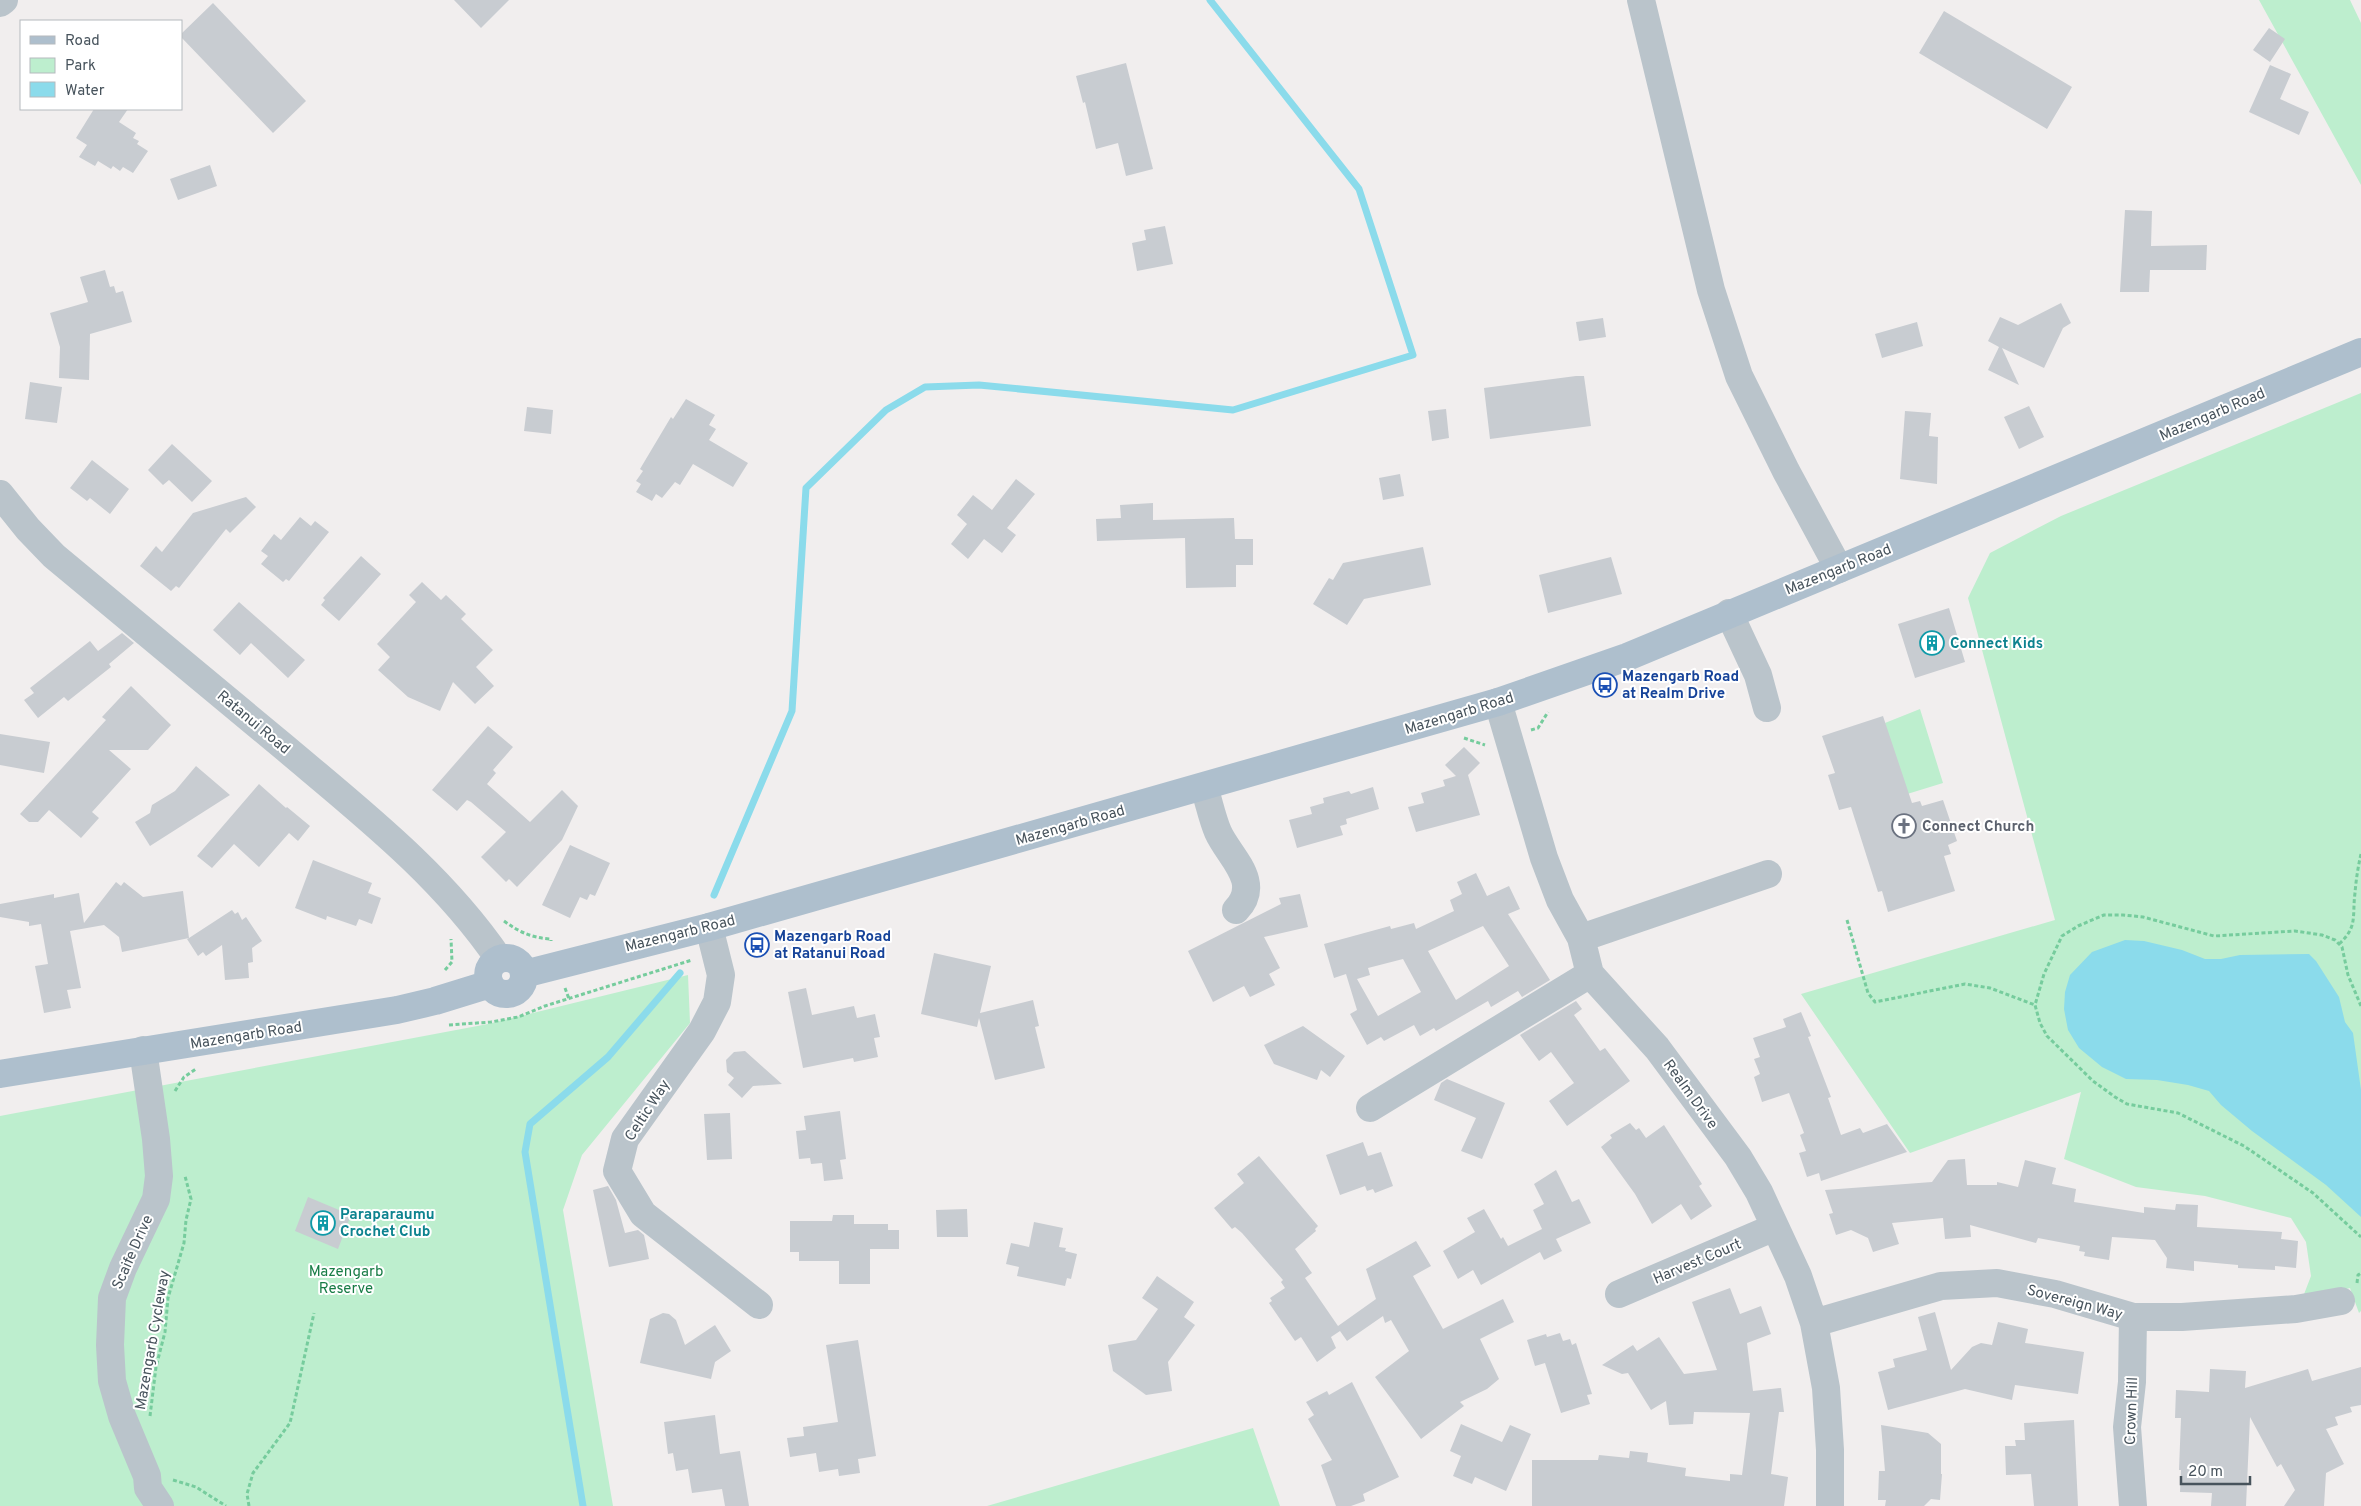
<svg xmlns="http://www.w3.org/2000/svg" width="2361" height="1506" font-family="Overpass,sans-serif">
  <style>
    .green { fill: #bdeece }
    .water { fill: #8bdbeb }
    .lines { fill: none; stroke-linecap: round; stroke-linejoin: round }
    .stream { stroke: #8bdbeb; stroke-width: 7 }
    .building { fill: #c8ccd1; fill-rule: evenodd }
    .path { stroke: #76cc9d; stroke-width: 3; stroke-dasharray: 4 2.5; stroke-linecap: butt }
    .minor { stroke: #bac4cb; stroke-width: 28 }
    .major { stroke: #aebfcd; stroke-width: 28 }
    .labels { text-anchor: middle; stroke-width: 4; stroke-linejoin: round; paint-order: stroke }
    .street-label { font-size: 15px; fill: #47535c; stroke: #fff }
    .culture-label { font-size: 15px; font-weight: bold; fill: #0d838f; stroke: #fff; text-anchor: start }
    .transit-label { font-size: 15px; font-weight: bold; fill: #164399; stroke: #fff; text-anchor: start }
    .worship-label { font-size: 15px; font-weight: bold; fill: #5b616d; stroke: #fff; text-anchor: start }
    .park-label { font-size: 15px; fill: #187c46; stroke: #fff }
  </style>
  <rect width="100%" height="100%" fill="#f1eeee"/>
  <path class="green" d="M2259,0h91l11,23v162z
    M2361,393v918l-2,2 -9,-25 -49,14 10,-26 -5,-34 -15,-24 -86,-22 -69,-9 -72,-28 17,-67 -171,61 -109,-159 254,-74 -87,-322 22,-45 71,-37z
    M1920,709l23,74 -39,12 -19,-72z
    M688,975l2,48 -108,132 -19,55 50,296h-613v-390l488,-92z
    M1253,1428l27,78h-293z"/>
  <path class="water" d="M2125,940l19,1 38,9 23,9h16l19,-4 69,-1 7,7 23,36 6,25 8,11 8,57v127l-35,-32 -74,-54 -31,-26 -12,-14 -21,-6 -31,-5 -31,-1 -24,-12 -23,-19 -11,-18 -4,-21 1,-17 5,-17 22,-23z"/>
  <g class="lines">
    <path class="stream" d="M714,895l78,-184 14,-223 80,-78 39,-23 54,-2 254,25 180,-55 -54,-166 -149,-189
      M583,1506l-58,-354 5,-28 78,-67 72,-84"/>
  </g>
  <path class="building" d="M454,0h55l-28,28z
    M213,3l93,98 -33,32 -92,-96v-3z
    M1944,11l128,76 -25,42 -128,-76z
    M2269,28l16,11 -15,23 -17,-12z
    M1126,63l27,106 -27,7 -8,-33 -22,6 -11,-47 -2,1 -7,-27z
    M2270,65l21,9 -11,25 29,13 -10,23 -50,-23z
    M94,109h34l-9,13 17,11 -3,5 6,3 -2,3 11,7 -15,22 -10,-6 -3,4 -7,-5 -2,3 -13,-8 -3,5 -16,-9 8,-12 -11,-7z
    M210,165l7,21 -39,14 -8,-21z
    M2125,210l27,1 -1,35 56,-1 -1,25h-56l-1,22h-29z
    M1165,226l8,38 -36,7 -5,-28 14,-3 -2,-10z
    M105,270l5,17 4,-1 2,7 7,-2 9,31 -42,12 -1,46 -30,-2 1,-31 -10,-34 38,-11 -8,-25z
    M2061,303l10,20 -8,5 -19,40 -42,-20 17,37 -31,-15 11,-23 -11,-6 12,-24 18,8z
    M1603,318l3,19 -27,4 -3,-19z
    M1917,322l6,24 -41,12 -7,-24z
    M1576,376h8l7,50 -101,13 -6,-51z
    M30,382l32,5 -5,36 -32,-4z
    M686,399l29,16 -6,10 7,4 -7,11 39,23 -15,24 -40,-23 -13,21 -5,-3 -13,16 -6,-4 -4,7 -16,-9 5,-8 -5,-3 7,-10 -3,-2 31,-52 2,2z
    M2029,406l15,31 -25,12 -15,-32z
    M527,407l26,3 -2,24 -27,-3z
    M1446,409l3,29 -17,3 -4,-30z
    M1905,411l26,2 -2,23 9,1 -1,47 -37,-5z
    M172,444l40,37 -20,21 -23,-22 -6,5 -15,-15z
    M92,460l37,29 -19,25 -20,-16 -3,3 -17,-13z
    M1400,474l4,22 -21,4 -4,-22z
    M1016,479l19,15 -28,34 9,7 -14,18 -18,-14 -16,20 -17,-15 16,-20 -10,-9 16,-20 19,15z
    M246,497l10,10 -26,26 -4,-4 -47,59 -3,-2 -5,5 -31,-25 16,-20 6,6 31,-39z
    M1153,503v17l81,-2 1,21h18v26h-17v22l-50,1 -1,-50 -88,3 -1,-22 25,-1 -1,-13z
    M300,517l11,9 4,-5 14,11 -40,49 -3,-2 -3,3 -22,-18 7,-8 -7,-5 13,-17 7,6z
    M1423,547l8,38 -67,14 -17,26 -34,-21 16,-26 4,2 10,-17z
    M361,556l20,18 -42,47 -18,-16 4,-5 -2,-2z
    M1611,557l11,37 -74,19 -9,-38z
    M422,582l19,18 5,-5 20,19 -5,5 32,31 -17,17 18,19 -19,18 -22,-22 -13,29 -32,-14 -30,-27 12,-13 -13,-13 39,-42 -7,-7z
    M239,602l66,58 -17,18 -37,-35 -11,12 -27,-25z
    M1949,608l16,54 -50,16 -17,-54z
    M122,633l12,10 -25,21 2,3 -43,34 -4,-4 -26,21 -14,-18 10,-7 -4,-5 60,-47 8,10z
    M131,686l40,39 -23,25h-39l22,19 -39,43 7,6 -18,20 -32,-28 -11,12h-9l-9,-8 86,-94 -4,-3z
    M1883,716l29,87 8,-2 2,5 21,-6 14,41 -9,4 3,9 -7,2 11,35 -67,21 -6,-21 -4,1 -27,-85 -12,3 -11,-35 7,-2 -13,-37z
    M488,726l25,21 -20,23 3,3 -9,11 43,38 32,-32 16,16 -16,34 -45,47 -8,-8 -3,3 -25,-25 25,-25 -35,-30 -4,-2 -10,11 -25,-21z
    M0,734l50,8 -6,31 -44,-8z
    M1464,747l16,16 -12,12 12,40 -64,17 -8,-25 16,-4 -3,-10 24,-7 -2,-6 13,-4 -11,-11z
    M196,766l34,29 -80,51 -15,-24 15,-9 2,-8 23,-14z
    M259,784l27,24 1,-1 23,19 -12,15 -9,-8 -30,34 -25,-23 -22,24 -15,-12z
    M1373,787l6,22 -33,10 1,5 -7,2 3,9 -46,13 -8,-28 23,-6 -2,-7 14,-4 -1,-5 26,-7 2,3z
    M570,845l40,18 -15,33 -5,-2 -3,6 -7,-3 -10,21 -28,-13z
    M313,860l59,23 -4,10 13,5 -9,26 -13,-5 -3,7 -29,-10 -1,4 -31,-12z
    M1476,873l11,23 22,-10 11,23 -12,5 42,66 -28,17 -4,-6 -27,16 -3,-6 -52,30 -2,-3 -14,8 -6,-11 -30,16 -3,-4 -14,8 -17,-31 7,-4 -11,-36 -12,4 -10,-34 66,-18 1,3 23,-6 2,6 38,-18 -4,-11 12,-6 -5,-12zM1483,926l26,40 -53,34 -28,-49zM1403,959l18,33 -43,24 -21,-37 13,-4 -2,-7z
    M116,882l5,4 3,-4 19,15 40,-6 6,47 43,-28 3,4 3,-2 4,8 4,-3 16,24 -10,7 1,14 -5,1 1,15 -24,2 -3,-35 -16,11 -3,-4 -5,4 -11,-17 2,-1 -67,14 -3,-15 -15,-12 -34,6 11,57 -14,2 4,18 -27,5 -9,-47 13,-2 -7,-40 -12,2v-4l-29,-5v-13l54,-10v4l25,-5 5,30z
    M1300,894l8,33 -44,10 16,31 -11,6 6,11 -25,12 -6,-11 -31,16 -25,-51 93,-47 -2,-6z
    M934,953l57,13 -11,47 53,-13 6,26 -4,1 10,41 -50,12 -16,-62 -2,9 -56,-13z
    M806,988l6,27 42,-9 3,12 18,-4 5,23 -6,1 4,19 -24,5 -1,-4 -50,10 -15,-76z
    M1576,1001l6,8 -8,6 26,36 5,-3 25,33 -63,45 -18,-25 25,-18 -23,-31 -12,9 -19,-26z
    M1801,1012l10,24 -3,1 23,60 -3,1 13,37 19,-7 3,5 24,-9 20,28 -86,29 -2,-8 -12,4 -8,-24 7,-2 -6,-16 4,-2 -15,-40 -27,9 -8,-25 6,-3 -6,-15 6,-2 -7,-19 33,-11 -3,-8z
    M1303,1026l42,30 -15,21 -9,-7 -4,10 -43,-16 -10,-19z
    M745,1051l37,33 -29,2 -11,12 -14,-13 6,-7 -7,-6 -1,-12 8,-8z
    M1447,1079l58,24 -23,56 -21,-8 15,-33 -42,-18 7,-17z
    M840,1111l6,48 -6,1 3,19 -19,2 -2,-18 -11,1 -1,-6 -11,1 -3,-28 10,-1 -2,-14z
    M730,1113l2,46 -25,1 -3,-46z
    M1630,1123l6,7 3,-2 7,10 18,-13 38,59 -3,2 13,20 -21,14 -10,-16 -29,20 -17,-30 -34,-47 11,-9 -2,-3z
    M1363,1142l5,14 13,-4 12,34 -18,7 -2,-4 -6,2 -2,-5 -25,9 -14,-40z
    M1259,1156l59,70 -3,3 1,2 -21,18 17,24 -7,5 33,48 38,-27 -10,-30 50,-28 15,25 -18,10 30,53 60,-30 11,23 -34,17 19,40 -12,10 -27,13 4,4 -43,33 -46,-62 34,-26 -18,-31 -6,3 -2,-7 -36,25 -7,-10 -9,6 5,11 -19,14 -16,-25 -6,4 -26,-38 3,-2 -2,-3 15,-10 -4,-6 2,-2 -41,-47 -7,-6 -3,2 -18,-21 30,-25 -7,-9z
    M1965,1159l2,26h30v-3l21,5 7,-27 31,8 -4,16 24,5 -2,13 70,11v-6l31,3 1,-6 22,1 -1,22 85,5 -1,7 17,2 -2,27 -21,-2v4l-37,-2v-3l-44,-4v10l-28,-3 1,-10 -12,-18 -43,-3 -3,23 -25,-4 1,-4 -6,-1 1,-5 -42,-8 -2,5 -66,-18 1,12 -26,2 -2,-21 -51,5 7,21 -26,8 -5,-14 -17,-8 -15,5 -7,-21 4,-1 -8,-23 107,-8 16,-22z
    M1556,1170l16,32 7,-3 12,24 -35,16 6,12 -18,9 -4,-8 -59,33 -8,-15 -15,9 -15,-28 32,-19 -8,-14 17,-9 17,30 2,-2 5,9 34,-17 -9,-19 11,-6 -10,-20z
    M608,1186l8,14 9,33 13,-3 6,5 5,24 -40,8 -16,-77z
    M308,1197l43,18 -13,34 -43,-18z
    M967,1209l1,28h-31l-1,-27z
    M833,1215h21v9h34v6h11v19h-29v35h-31v-23h-40v-9h-9v-31h42z
    M1034,1222l29,6 -4,19 7,1 -1,3 12,3 -6,25 -4,-1 -2,8 -48,-10 2,-9 -13,-3 5,-21 18,4z
    M1157,1276l37,26 -10,15 11,8 -27,37 4,29 -26,4 -33,-24 -5,-26 28,-5 22,-31 -16,-11z
    M1730,1288l10,26 21,-8 10,28 -24,9 6,48 28,-3 3,24h-5l-8,62 17,3 -4,29h-252v-46h66l1,-5 30,3 1,-7 18,2 -1,9 39,6 -1,8 45,5v-7l12,1 8,-62 -56,-1 -1,12 -24,1 -3,-24 -15,9 -23,-37 -6,1 -20,-9 31,-20 4,6 22,-14 25,37 33,-4 -25,-68z
    M1935,1312l16,58 21,-23 9,-4 11,2 6,-23 30,7 -3,14 59,9 -6,42 -63,-9 -3,15 -47,-11 -77,21 -10,-38 17,-5 -2,-8 34,-9 -9,-33z
    M663,1313l6,1 7,6 9,25 30,-20 16,26 -16,11 -4,17 -71,-16 10,-44z
    M1560,1333l3,8 7,-2 2,6 4,-2 16,51 -5,1 3,9 -29,9 -16,-50 -10,3 -8,-26 19,-6 1,3z
    M858,1340l18,116 -18,3 2,14 -21,3 -1,-7 -19,3 -3,-19 -26,4 -3,-19 17,-2 -1,-9 35,-5 -12,-77z
    M2361,1367v38l-11,2 2,5 -17,5 3,8 -12,4 18,35 -18,9 -2,33h-40l11,-16 -14,-26 -4,3 -27,-50 -4,89h-35l1,-13 -32,-1 1,-22h-2l2,-52h-6l1,-28 33,2 1,-23 36,2 -1,17 63,-19 4,12z
    M1352,1382l47,95 -36,17 2,7 -14,5h-15l-15,-41 11,-5 -24,-41 6,-4 -8,-13 21,-11 2,4z
    M715,1415l5,39 20,-3 9,55h-24l-3,-17 -30,4 -4,-24 -12,2 -3,-18 -5,1 -4,-32z
    M2074,1420l4,86h-44l-3,-32 -25,1 -1,-29h11l-1,-6h10l-1,-17z
    M1461,1424l41,18 8,-17 21,9 -25,57 -31,-14 -3,7 -19,-8 8,-20 -11,-5z
    M1881,1425l47,8 13,11v30h1l-2,26 -9,-1 -7,7h-39l1,-6h-8l1,-29h6z"/>
  <g class="lines">
    <path class="path" d="M1531,730l7,-2 10,-16
      M1464,738l21,7
      M1847,920l21,73 7,9 90,-18 25,4 45,17
      M504,921c15,11 28,17 47,18v2
      M2339,944c19,-17 13,-28 16,-51 1,-13 3,-26 6,-39
      M445,970l7,-8 -1,-23
      M565,988l4,11
      M2361,1006l-13,-31 -6,-28 -7,-7 -13,-5 -27,-4 -81,5 -71,-19 -20,-2h-19l-26,11 -16,10 -18,38 -9,31 5,18 7,13 46,45 22,16 12,7 51,9 66,33 69,47 48,44
      M449,1025l42,-3 27,-5 27,-11 147,-46
      M175,1091l9,-14 12,-8
      M2357,1283l1,-8 3,-2
      M150,1416l6,-49 9,-35 3,-34 16,-55 2,-23 5,-21 -6,-23
      M173,1480l23,7 30,19
      M249,1506l-2,-12 6,-21 37,-50 24,-110"/>
    <path class="minor" d="M1641,0l70,290 28,86 47,95 53,98
      M0,3l4,-3
      M0,494l28,35 26,27c76,64 153,127 230,191 77,65 158,128 215,212
      M1729,613l29,62 9,33
      M1498,702l46,156 16,42 21,38 9,36 67,74 81,109 21,35 39,84 16,47 12,65 4,62v56
      M1204,787c5,15 8,31 14,45 11,25 45,50 18,78
      M709,927l12,48 -4,27 -15,29 -77,108 -8,32 26,43 116,91
      M1581,938l187,-64
      M143,1050l13,89 3,37 -3,23 -33,69 -11,30 -2,47 2,36 10,35 25,60 1,12 12,18
      M1370,1108l220,-134
      M1619,1294l156,-67
      M1814,1323l127,-37 56,-3 58,11 78,23h49l114,-8 45,-8
      M2133,1506l-6,-79 5,-45 1,-65"/>
    <path class="major" d="M488 976a18 18 0 1 1 36 0a18 18 0 1 1-36 0Z
      M524,974l185,-47 789,-225 129,-45 734,-305
      M0,1074l397,-64 38,-9 55,-17"/>
  </g>
  <defs>
    <g id="building-ring" transform="scale(1.25)"><circle r="9.5" fill="#fff" stroke="#0f9aa8" stroke-width="1.5"/><path d="M-4-6H4V6H1V3H-1V6H-4ZM-2.5-4.3h1.7v1.8h-1.7ZM.8-4.3h1.7v1.8H.8ZM-2.5-1h1.7V.8h-1.7ZM.8-1h1.7V.8H.8Z" fill="#0f9aa8"/></g>
    <g id="bus-ring" transform="scale(1.25)"><circle r="9.5" fill="#fff" stroke="#1a4fb4" stroke-width="1.5"/><path d="M-5-6H5V4H4V6H2V4H-2V6H-4V4H-5ZM-3.5-4V0h7V-4ZM-3.5 1.2v1.5H-2V1.2ZM2 1.2v1.5H3.5V1.2Z" fill="#1a4fb4"/></g>
    <g id="church-ring" transform="scale(1.25)"><circle r="9.5" fill="#fff" stroke="#6b7280" stroke-width="1.5"/><path d="M-1.2-6h2.4v3.5h3.3v2.4h-3.3V6h-2.4V-.1h-3.3v-2.4h3.3Z" fill="#6b7280"/></g>
  </defs>
  <g fill-rule="evenodd">
    <use href="#building-ring" x="1932" y="643"/>
    <use href="#bus-ring" x="1605" y="685"/>
    <use href="#church-ring" x="1904" y="826"/>
    <use href="#bus-ring" x="757" y="945"/>
    <use href="#building-ring" x="323" y="1223"/>
  </g>
  <g class="labels">
    <g class="street-label">
      <text transform="translate(2212 414) rotate(-23)" y="5">Mazengarb Road</text>
      <text transform="translate(1838 569) rotate(-22)" y="5">Mazengarb Road</text>
      <text transform="translate(1459 713) rotate(-17)" y="5">Mazengarb Road</text>
      <text transform="translate(254 722) rotate(40)" y="5">Ratanui Road</text>
      <text transform="translate(1070 825) rotate(-16)" y="5">Mazengarb Road</text>
      <text transform="translate(680 933) rotate(-14)" y="5">Mazengarb Road</text>
      <text transform="translate(246 1035) rotate(-9)" y="5">Mazengarb Road</text>
      <text transform="translate(1691 1094) rotate(54)" y="5">Realm Drive</text>
      <text transform="translate(647 1110) rotate(-57)" y="5">Celtic Way</text>
      <text transform="translate(132 1252) rotate(-66)" y="5">Scaife Drive</text>
      <text transform="translate(1697 1261) rotate(-23)" y="5">Harvest Court</text>
      <text transform="translate(2075 1302) rotate(15)" y="5">Sovereign Way</text>
      <text transform="translate(152 1340) rotate(-80)" y="5">Mazengarb Cycleway</text>
      <text transform="translate(2131 1411) rotate(-88)" y="5">Crown Hill</text>
    </g>
    <g class="culture-label">
      <text x="1950" y="648">Connect Kids</text>
      <text x="340" y="1219">Paraparaumu<tspan x="340" dy="17">Crochet Club</tspan></text>
    </g>
    <g class="transit-label">
      <text x="1622" y="681">Mazengarb Road<tspan x="1622" dy="17">at Realm Drive</tspan></text>
      <text x="774" y="941">Mazengarb Road<tspan x="774" dy="17">at Ratanui Road</tspan></text>
    </g>
    <g class="worship-label">
      <text x="1922" y="831">Connect Church</text>
    </g>
    <g class="park-label">
      <text x="346" y="1276">Mazengarb<tspan x="346" dy="17">Reserve</tspan></text>
    </g>
  </g>
  <rect x="20" y="20" width="162" height="90" fill="#ffffff" stroke="#b5babe"/>
  <rect x="30" y="36" width="25" height="8" fill="#aebfcd" stroke="#b5babe"/>
  <text x="65" y="45" font-size="15" fill="#47535c">Road</text>
  <rect x="30" y="58" width="25" height="15" fill="#bdeece" stroke="#b5babe"/>
  <text x="65" y="70" font-size="15" fill="#47535c">Park</text>
  <rect x="30" y="82" width="25" height="15" fill="#8bdbeb" stroke="#b5babe"/>
  <text x="65" y="95" font-size="15" fill="#47535c">Water</text>
  <path d="M2181 1476v8h69v-8" fill="none" stroke="#47535c" stroke-width="2.5"/>
  <text x="2188" y="1476" font-size="15" fill="#47535c" stroke="#ffffff" stroke-width="4" paint-order="stroke">20 m</text>
</svg>
